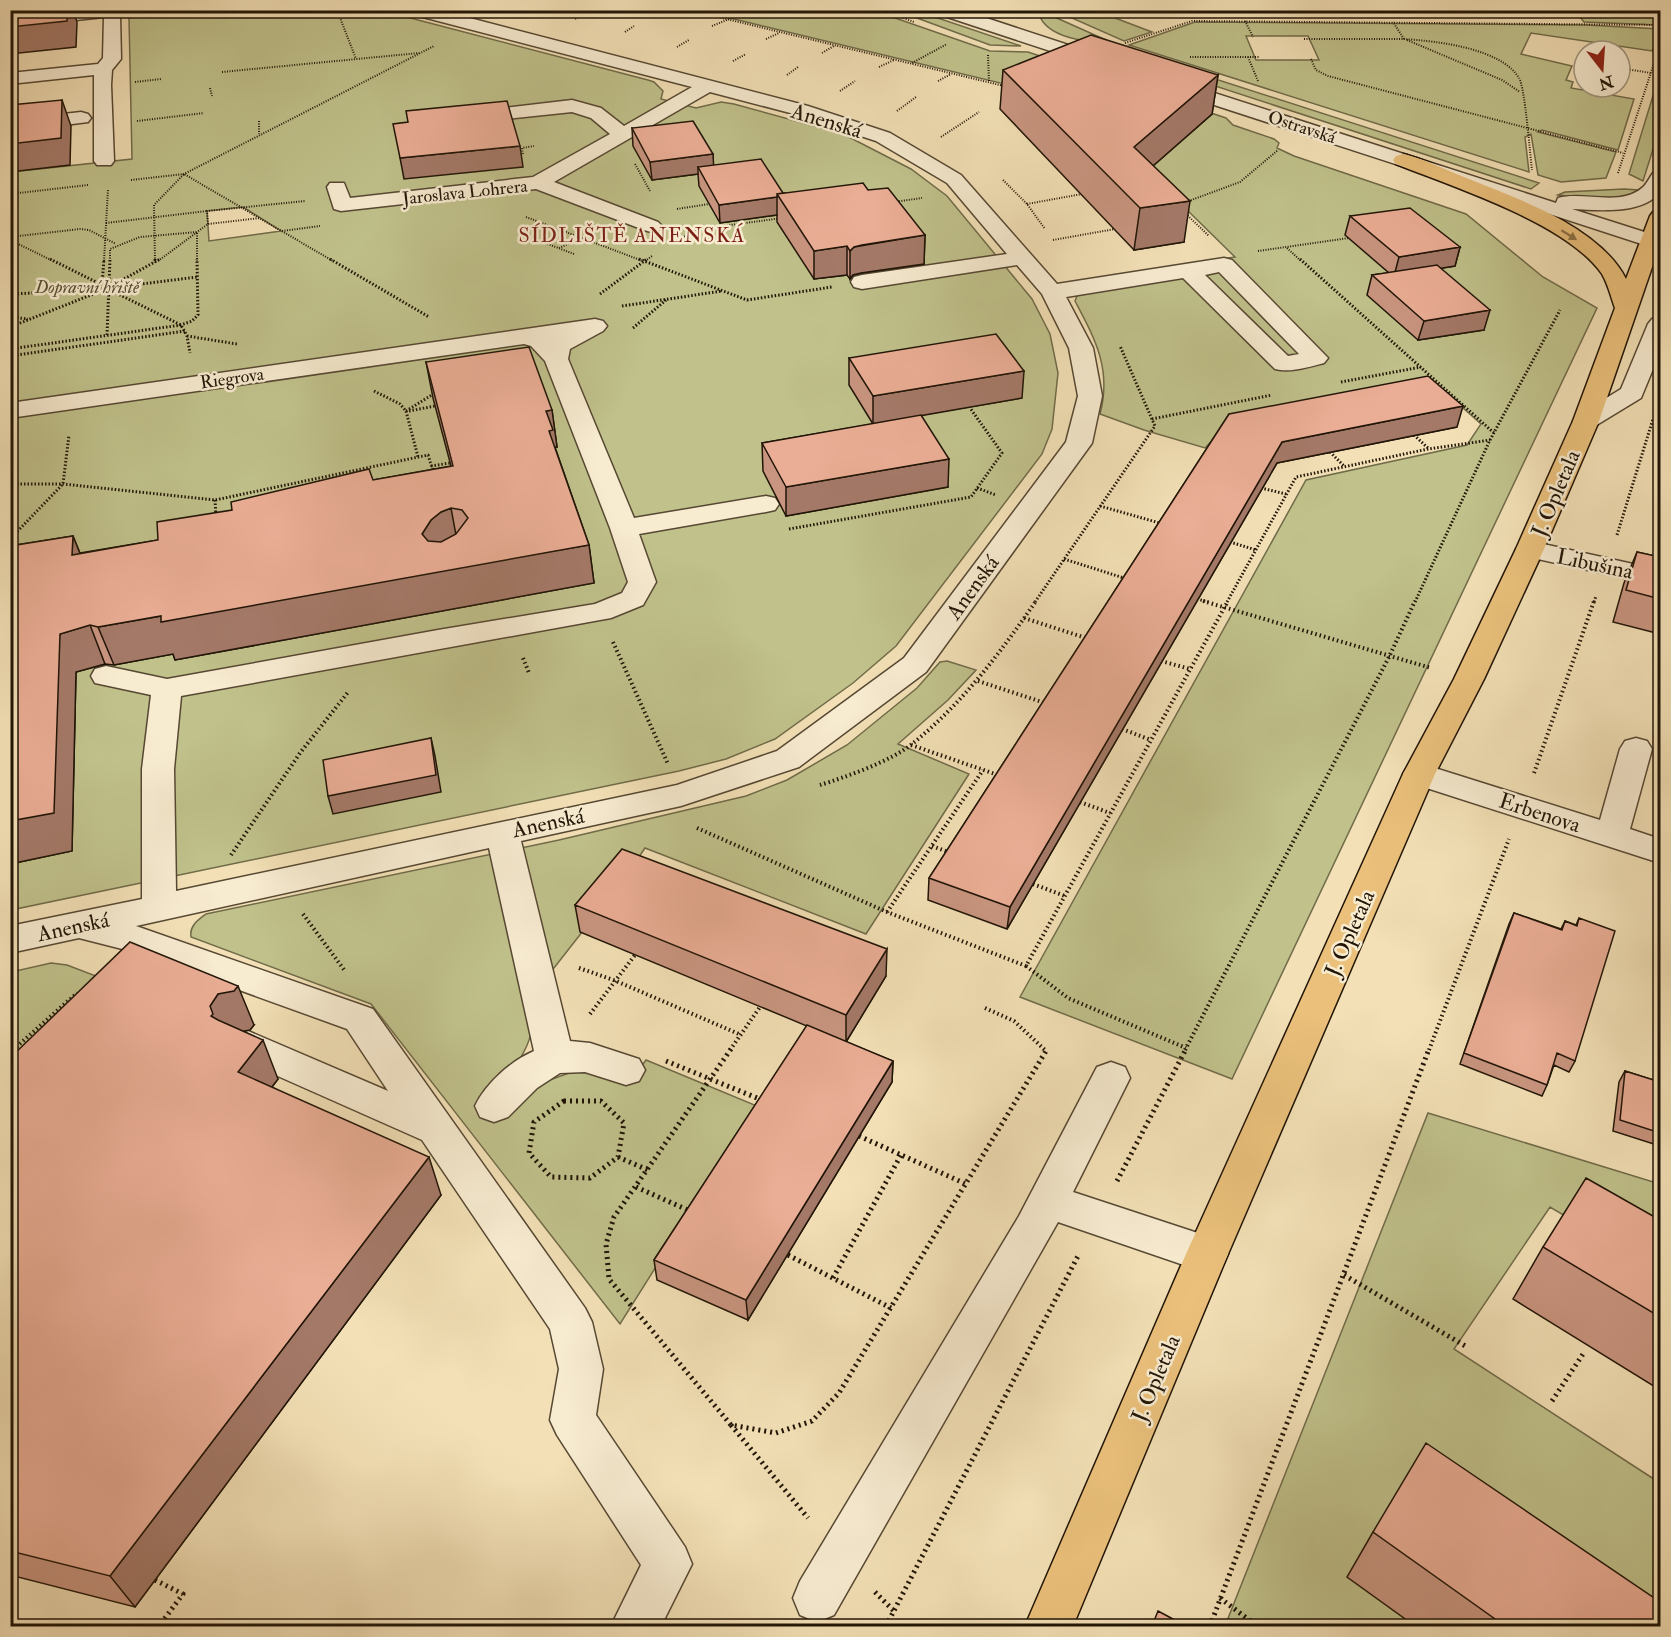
<svg xmlns="http://www.w3.org/2000/svg" width="1671" height="1637" font-family="'IM FELL Double Pica',serif">
  <style>
    .green { fill: #c0c18b; stroke: #706b49; stroke-width: 1.5; fill-rule: evenodd }
    .lines { fill: none; stroke-linecap: round; stroke-linejoin: round }
    .minor-casing { stroke: #564833; stroke-width: 3 }
    .major-casing { stroke: #211507; stroke-width: 3 }
    .path-far3 { stroke: #211507; stroke-width: 2; stroke-dasharray: 1 1.5; stroke-linecap: butt }
    .path-far2 { stroke: #211507; stroke-width: 3; stroke-dasharray: 1.5 2; stroke-linecap: butt }
    .path-far1 { stroke: #211507; stroke-width: 4; stroke-dasharray: 1.5 3; stroke-linecap: butt }
    .path { stroke: #211507; stroke-width: 5; stroke-dasharray: 2 4; stroke-linecap: butt }
    .minor { fill: #f7ebd0; fill-rule: evenodd }
    .major { fill: #eac07b; fill-rule: evenodd }
    .wall { fill: #c99580; stroke: #211507; stroke-width: 1.5 }
    .shaded-wall { fill: #a47968; stroke: #211507; stroke-width: 1.5 }
    .building { fill: #eaad95; stroke: #211507; stroke-width: 1.5; fill-rule: evenodd }
    .oneway { fill: #907347 }
    .labels { text-anchor: middle; stroke-width: 5; stroke-linejoin: round; paint-order: stroke }
    .far-street-label { font-size: 18px; fill: #211507; stroke: #f7ebd0 }
    .far-park-label { font-size: 18px; font-style: italic; fill: #595135; stroke: #f7ebd0 }
    .far-neighbourhood-label { font-size: 20px; letter-spacing: 1.5px; fill: #7a1f14; stroke: #f7ebd0 }
    .street-label { font-size: 22px; fill: #211507; stroke: #f7ebd0 }
  </style>
  <rect width="100%" height="100%" fill="#f3e0b6"/>
  <filter id="stains"><feTurbulence type="fractalNoise" baseFrequency=".00333" numOctaves="4"/><feColorMatrix values="0 0 0 0 .2 0 0 0 0 .09 0 0 0 0 .02 0 0 0 .5 -.17"/></filter>
  <radialGradient id="worn" r=".72"><stop offset=".6" stop-color="#630" stop-opacity="0"/><stop offset="1" stop-color="#630" stop-opacity=".3"/></radialGradient>
  <path class="green" d="M188,10l186,1 25,4 249,65 6,2 9,9 -2,8 35,9 25,-6 13,2 109,30 68,35 36,27 85,103 18,35 8,39 -6,56 -10,25 -146,192 -43,37 -78,56 -49,20 -47,12 -668,139v-738l121,-13 -3,-141zM243,207l38,24 -72,10 -2,-30z
    M701,11h174l115,40 38,1 198,66 7,7 41,14 5,4 -2,5 17,8 172,58 77,63 54,31 -365,771 -212,-82 286,-517 161,-35 14,-21 -45,-40 -211,43 -20,21 -61,-18 -44,-16c12,-45 -5,-75 -25,-113l3,-8 76,-23 81,-13 -101,-99 -109,-69z
    M898,11h19l104,35 -31,-1z
    M1041,11l74,33c-23,-2 -68,-4 -76,-30z
    M1062,11h66l4,1 -17,6 37,14 -28,9 -59,-26z
    M1575,11h85v14l-76,-3z
    M1195,22l392,3 73,4 -8,22 -121,-18 -10,21 51,12 -6,14 7,2 -2,6 63,11 -16,51 -76,-20 -4,2 78,20 -10,26 -45,4 -23,-7 -7,-41 -6,3 4,35 -400,-127zM1246,36h62l11,24h-63z
    M1119,48l420,135 -8,6 -423,-138z
    M1660,73v54l-17,54 -14,-7z
    M1624,189l14,1c-15,16 -61,8 -80,5l7,-3z
    M947,661l29,9 -28,30 -50,44 71,30 -103,160 -221,-86 -19,28 -94,120c1,42 0,45 -23,80l35,6 28,-10 23,-2 37,9 14,-19 111,46 -137,218 -249,-320 -180,-67c-2,-11 7,-17 15,-23l353,-74 187,-44 41,-16 60,-35 70,-57 23,-26z
    M51,963l16,2 42,16 -98,138v-147z
    M1428,1113l232,71v88l-110,-65 -96,142 206,134v143h-435z"/>
  <g class="lines">
    <g class="minor-casing">
      <path id="minor" d="M71,10h61l-2,4 -10,1 1,44 -9,11 -1,15 3,76 -3,4h-14l-3,-4v-86l-84,9v-11l88,-9 5,-6 1,-41 -94,10v-10z
        M409,10h30l369,96 82,27 71,42 96,109 167,-26 8,2 96,98 -4,5c-15,4 -34,10 -49,6l-92,-91 -117,19 27,51 9,48 -10,47 -166,229 -127,95 -118,39 -160,35 49,200 20,2 49,16 6,11 -6,11 -13,4 -41,-13 -25,1 -23,15 -29,29 -14,5 -14,-5 -5,-11c11,-23 36,-45 59,-55l-45,-203 -353,78 237,83 212,299 7,14 11,47 -7,46 89,132 7,17 -31,62h-50l30,-61 -84,-130 -7,-15 9,-51 -9,-40 -128,-189 -187,-83 -6,-11 6,-11 13,-4 140,60 -41,-62 -213,-77 -55,-14 -69,15v-27l132,-27v-130l9,-74 -56,-12 -4,-7 4,-7 11,-3 61,13 271,-49 157,-26 27,-11 6,-11 -18,-54 -65,-167 -14,-15 -7,-2 -514,74v-15l585,-84 8,2 4,5 -4,5 -33,18 -2,10 66,159 132,-22 9,2 4,6 -4,6 -9,2 -127,22 17,48 -13,23 -32,13 -430,78 -7,73 2,122 501,-106 100,-34 127,-93 162,-216 12,-46 -9,-48 -27,-54 -25,-29 -155,24 -8,-2 -3,-5 3,-5 8,-2 145,-21 -60,-71 -71,-42 -82,-27 -84,-22 -156,90 104,40 4,4 -4,4 -7,2 -7,-2 -108,-41 -195,22 -7,-2 -7,-22 3,-4h14l6,15 183,-21 77,-43 -19,-16 -19,-6 -105,11 -7,-2 -2,-4 2,-4 112,-13 29,8 23,18 68,-39 -281,-73zM1219,272l80,82 -11,2 -83,-81z
        M936,10h26l146,48 3,4 -3,4h-12l-158,-52z
        M1171,79l385,124 2,-5c25,-7 62,9 84,-10 5,-4 7,-10 11,-15l7,-2v21c-18,23 -62,18 -88,17l88,28v13l-495,-161 -3,-4 3,-4z
        M81,112l7,2 3,4 -3,4 -78,10v-12z
        M1660,317v35l-19,46 -46,28 -9,3 -9,-3 -4,-5 4,-5 44,-27 27,-65 4,-5z
        M1530,541l130,29v16l-140,-31 -4,-6 4,-6z
        M1636,738l11,3 5,8 -22,80 30,10v24l-252,-81 -5,-8 5,-8 11,-3 181,57 20,-71 5,-8z
        M1111,1062l14,5 5,11 -57,114 149,49 6,13 -6,13 -15,6 -149,-51 -224,393 -17,7 -17,-7 -7,-17 7,-17 219,-365 78,-149z"/>
    </g>
    <g class="major-casing">
      <path id="major" d="M1403,154c21,5 41,15 61,23 52,21 135,49 162,102l24,-63 3,-4 7,-2v34l-61,177 -55,128 -60,130 -49,95 -207,480 -155,372h-48l161,-372 217,-480 51,-95 62,-130 57,-128 42,-113c-4,-11 -7,-24 -13,-34 -35,-51 -149,-87 -206,-110l-3,-4 3,-4z"/>
    </g>
    <path class="path-far3" d="M337,10l19,49
      M689,10l315,76
      M1652,10l8,3
      M887,12l27,10
      M155,13l23,-3
      M660,13l7,-3
      M575,19l9,-5
      M1245,21l8,16
      M712,26l39,-16
      M625,32l9,-6
      M766,39l13,-6
      M1304,39h100l-11,-17
      M1404,39c32,2 97,9 115,39 6,9 11,77 13,92
      M1407,40l95,40 18,12
      M1125,43l67,-22 468,4
      M677,47l12,-7
      M822,53l12,-7
      M988,55l1,27
      M1190,57h69
      M1248,57l10,24
      M1311,59l5,11 12,6 295,77
      M733,61l13,-7
      M912,63l35,-19
      M879,67l15,-7
      M1620,68l31,5
      M222,72l197,-19
      M787,75l11,-8
      M938,81l13,-7
      M135,82l26,-3
      M210,88l2,8
      M840,91l15,-10
      M897,111l19,-14
      M137,121l67,-8
      M259,121v13
      M941,137l38,-25
      M523,154l-1,-6 12,-2
      M635,164l15,27
      M1618,173l42,-128
      M131,180l53,-6 250,-128
      M1003,180l24,24 18,25
      M10,194l78,-9
      M894,202l28,-4
      M1186,202l54,-20 38,-32
      M1027,204l55,-10
      M677,209l32,-5
      M1184,212l25,24
      M526,217l117,44
      M106,223l101,-12
      M208,224l-1,-13 98,-10
      M685,227l9,3
      M282,231l38,-5
      M10,237l70,-8 9,1 27,14
      M682,238l12,-8 88,-12
      M10,240l43,21
      M1053,240l62,-11
      M545,243l29,11
      M559,248l22,-10
      M1287,248l14,13
      M1258,251l91,-13
      M104,261l4,-72
      M110,261v-12l30,-12 57,-5v29
      M155,261l-1,-56 30,-31 149,87
      M158,261l50,-37 52,-6
      M645,261l7,-5"/>
    <path class="path-far2" d="M50,259l52,26 2,-26
      M155,259v4
      M330,259l99,58
      M639,259l108,41 85,-13
      M1300,259l194,174
      M115,284l45,-25
      M10,289l4,5 -4,5
      M110,290l71,35 6,11 3,17
      M14,294l88,-5 95,-12
      M600,294l47,-35
      M622,306l100,-15
      M10,317l18,2
      M10,327l91,-36
      M633,328l33,-28
      M107,335l3,-76
      M187,336l50,8
      M10,349l171,-24 11,-4 6,-6 -1,-56
      M10,356l175,-25
      M1341,382l80,-15
      M374,391l26,13 6,7 12,46
      M406,411l29,-18
      M409,411l26,-5
      M1152,419l120,-24
      M1414,435l14,13
      M1330,452l14,14
      M431,466l19,-3
      M10,484h53l152,16 213,-45 6,19
      M977,488l19,7
      M1261,488l25,6
      M215,500l1,17
      M1100,506l63,18
      M789,529l182,-32 31,-44 -32,-45
      M1617,535l36,-116
      M10,539l53,-55 6,-49
      M1230,542l26,8
      M1064,559l63,20
      M1197,599l11,3
      M1035,602l120,-176 -35,-80
      M1227,602l69,-125 132,-28 62,-9
      M1415,602l75,-162 70,-130
      M1594,602l2,-6"/>
    <path class="path-far1" d="M1203,601l228,67
      M1024,618l65,21
      M613,642l55,122
      M523,658l6,15
      M1161,661l29,8
      M978,681l67,22
      M1122,729l29,11
      M911,745l90,31
      M1534,773l60,-172
      M820,785c26,-8 71,-24 92,-41 50,-40 88,-91 124,-143
      M1080,802l30,11
      M697,828l190,84 139,54 202,-365
      M932,846l19,7
      M231,855l69,-102 49,-62
      M1033,884l32,12
      M11,900l1,-37
      M887,912l96,-142
      M303,914l42,57
      M1026,966l42,32 118,50
      M579,968l37,13 123,53
      M985,1008l29,13 31,29
      M590,1014l45,-59
      M13,1050l64,-57
      M730,1050l30,-43
      M1185,1050l204,-393 26,-56
      M1429,1050l80,-211"/>
    <path class="path" d="M731,1049l-117,168 -8,27 3,35 122,146 45,8 36,-12 27,-28 207,-342 -3,-2
      M10,1053l5,-4
      M666,1061l96,39
      M564,1101h37l23,22 -6,34 -28,21 -39,-1 -22,-24 5,-31z
      M859,1136l107,48
      M618,1157l30,13
      M1117,1181l69,-132
      M636,1187l54,24
      M788,1255l103,53
      M1344,1275l123,72
      M833,1278l68,-123
      M1552,1401l31,-47
      M731,1425l77,93
      M155,1580l28,14 -24,32
      M875,1592l19,19
      M1220,1598l37,28
      M886,1626l193,-372
      M1210,1626l219,-577"/>
    <use href="#minor" class="minor"/>
    <use href="#major" class="major"/>
  </g>
  <path class="wall" d="M1383,10h69l-1,5h-65z
    M1003,70l215,5 -6,39 -59,52 31,76 -50,8 -134,-141z
    M632,128l81,26v11l70,28 85,-3 57,45 -1,29 -63,9 -8,2 -3,4 -3,-4 -33,4 -37,-57v-7l-57,8 -21,-37 -1,-12 -46,6 -19,-34z
    M1350,216l110,31 -5,19 -14,2 43,62 -66,10 -51,-45 5,-20 17,-2 -44,-38z
    M849,358l173,40 -101,17 27,72 -162,29 -23,-45 -1,-28 111,-19 -24,-39z
    M426,362l126,48 5,37h-2l34,98 5,38 -419,77 -2,-6 -59,11 -9,-1 -29,8 -4,179 -62,13v-318l63,-10 7,17 78,-13 74,-30 141,-30 78,-14 -18,-68z
    M1229,414l228,13 -180,36 -270,466 -79,-29 1,-22z
    M1637,552l23,5v77l-47,-12 11,-39z
    M1660,797v16l-3,-1z
    M575,905l311,71 -40,66 47,19 -1,21 -144,238 -91,-40 -3,-20 153,-234 -227,-94z
    M1514,913l47,16 4,-8 11,4 3,-7 -4,143 -6,11 -15,-7 -7,20 -5,11 -82,-32 49,-140z
    M254,1025l-4,5 -7,1 35,48 -6,8 169,108 -306,412 -125,-32v-517z
    M1625,1071l35,11v64l-47,-15 6,-49z
    M1660,1220v170l-147,-91 30,-52z
    M1373,1532l287,94h-245l-68,-49z"/>
  <path class="shaded-wall" d="M68,10h5l4,12 -1,25 -66,7v-27z
    M1218,75l-6,39 -83,73 5,-40z
    M62,100l9,26 -1,39 -60,7v-28z
    M520,146l3,21 -119,12 -4,-21z
    M713,154l1,18 -16,-5v7l-46,6 -2,-18z
    M777,197v18l-57,8 -1,-18z
    M1190,201l-6,41 -50,8 6,-42z
    M925,235l-1,29 -63,9 -8,2 -3,4v-28l4,-4z
    M847,246v29l-33,4v-28z
    M1460,247l-5,19 -61,10 5,-19z
    M1490,310l-6,20 -66,10 6,-19z
    M1024,371l-2,27 -149,26v-28z
    M1463,406l-6,21 -180,36 -270,466 3,-22 272,-465z
    M552,410l5,37h-2v21l-9,-57z
    M949,459l-1,28 -162,29v-29z
    M451,508l7,38 -19,12 -17,-24 9,-14 10,-8z
    M73,536l15,38 -16,-19z
    M589,545l5,38 -419,77 -2,-6 -59,11 -16,-38 63,-11z
    M90,625l15,39 -29,8 -4,179 -62,13v-43l50,-187z
    M431,738l4,18 6,36 -108,22 -5,-18z
    M887,949l-1,27 -40,66v-27z
    M238,986l16,39 -4,5 -16,3 -23,-17 -1,-10 8,-12z
    M263,1040l15,39 -24,31 -16,-38z
    M893,1061l-1,21 -144,238 -2,-20z
    M429,1157l12,38 -306,412 -25,-31z"/>
  <path class="building" d="M10,10h58l-1,11 -57,6z
    M1091,35l127,40 -84,72 56,54 -50,7 -137,-138z
    M62,100l-1,38 -51,6v-39z
    M507,101l13,45 -120,12 -7,-34 15,-2 -2,-11z
    M693,121l20,33 -63,8 -18,-34z
    M761,159l22,34 -6,1v3l-58,8 -21,-38z
    M863,183l5,7 20,-2 37,47 -63,10 -8,2 -4,4 -3,-5 -33,5 -37,-57z
    M1410,208l50,39 -61,10 -49,-41z
    M1437,265l53,45 -66,11 -52,-46z
    M996,334l28,37 -151,25 -24,-38z
    M529,347l23,63 -6,1 7,19 -4,1 40,114 -428,77v-6l-63,11 -8,-2 -30,9 -6,179 -44,8v-275l63,-10 -1,19 86,-15 -1,-18 75,-12 -1,-8 138,-33 4,11 80,-14 -27,-104zM451,508l11,2 6,8 -12,16 -15,8 -13,-1 -6,-7 9,-14 10,-8z
    M1428,376l35,30 -181,36 -272,465 -81,-29 300,-464z
    M921,415l28,44 -163,28 -24,-44z
    M1637,552l23,5v42l-34,-9z
    M431,738l5,37 -108,21 -5,-36z
    M622,849l265,100 -41,66 -271,-110z
    M1514,913l48,17 3,-9 12,5 2,-8 36,13 -40,130 -18,-8 -10,32 -83,-32z
    M130,942l108,44 -4,5 -16,3 -8,12 3,8 -2,2 7,4 45,20 -25,32 191,85 -319,419 -100,-25v-493z
    M807,1025l86,36 -147,239 -92,-40z
    M1625,1071l35,11v51l-40,-13z
    M1586,1178l74,42v97l-117,-70z
    M1426,1443l234,159v24h-155l-132,-94z
    M1158,1611l28,15h-34z"/>
  <defs><path id="oneway-solid" d="M-6-.8H1V-3.2L6.5 0L1 3.2V.8H-6Z" transform="scale(1.5)"/></defs>
  <use class="oneway" href="#oneway-solid" transform="translate(1569 235) rotate(32)"/>
  <g class="labels">
    <g class="far-street-label">
      <text transform="translate(1302 127) rotate(18)" y="6">Ostravská</text>
      <text transform="translate(465 192) rotate(-6)" y="6">Jaroslava Lohrera</text>
      <text transform="translate(232 378) rotate(-8)" y="6">Riegrova</text>
    </g>
    <g class="far-park-label">
      <text x="87" y="293">Dopravní hřiště</text>
    </g>
    <g class="far-neighbourhood-label">
      <text x="632" y="242">SÍDLIŠTĚ ANENSKÁ</text>
    </g>
    <g class="street-label">
      <text transform="translate(827 120) rotate(17)" y="8">Anenská</text>
      <text transform="translate(1555 493) rotate(-67)" y="8">J. Opletala</text>
      <text transform="translate(1595 563) rotate(12)" y="8">Libušina</text>
      <text transform="translate(972 587) rotate(-54)" y="8">Anenská</text>
      <text transform="translate(1540 812) rotate(18)" y="8">Erbenova</text>
      <text transform="translate(548 822) rotate(-12)" y="8">Anenská</text>
      <text transform="translate(73 926) rotate(-12)" y="8">Anenská</text>
      <text transform="translate(1349 933) rotate(-66)" y="8">J. Opletala</text>
      <text transform="translate(1155 1378) rotate(-67)" y="8">J. Opletala</text>
    </g>
  </g>
  <rect width="1671" height="1637" fill="none" stroke="#f3e0b6" stroke-width="36"/>
  <rect x="12" y="12" width="1647" height="1613" fill="none" stroke="#211507" stroke-width="3"/>
  <rect x="18" y="18" width="1635" height="1601" fill="none" stroke="#211507" stroke-width="1.5"/>
  <g transform="translate(1602 69) rotate(163)"><circle r="28" fill="#f7ebd0" stroke="#a19580" stroke-width="1.5"/>
  <path d="M0-4.5L10 22L0 15L-10 22Z" fill="#8f2418"/>
  <text y="-9" font-size="16" font-weight="bold" text-anchor="middle" fill="#211507">N</text>
  </g>
  <rect width="100%" height="100%" filter="url(#stains)"/>
  <rect width="100%" height="100%" fill="url(#worn)"/>
</svg>
